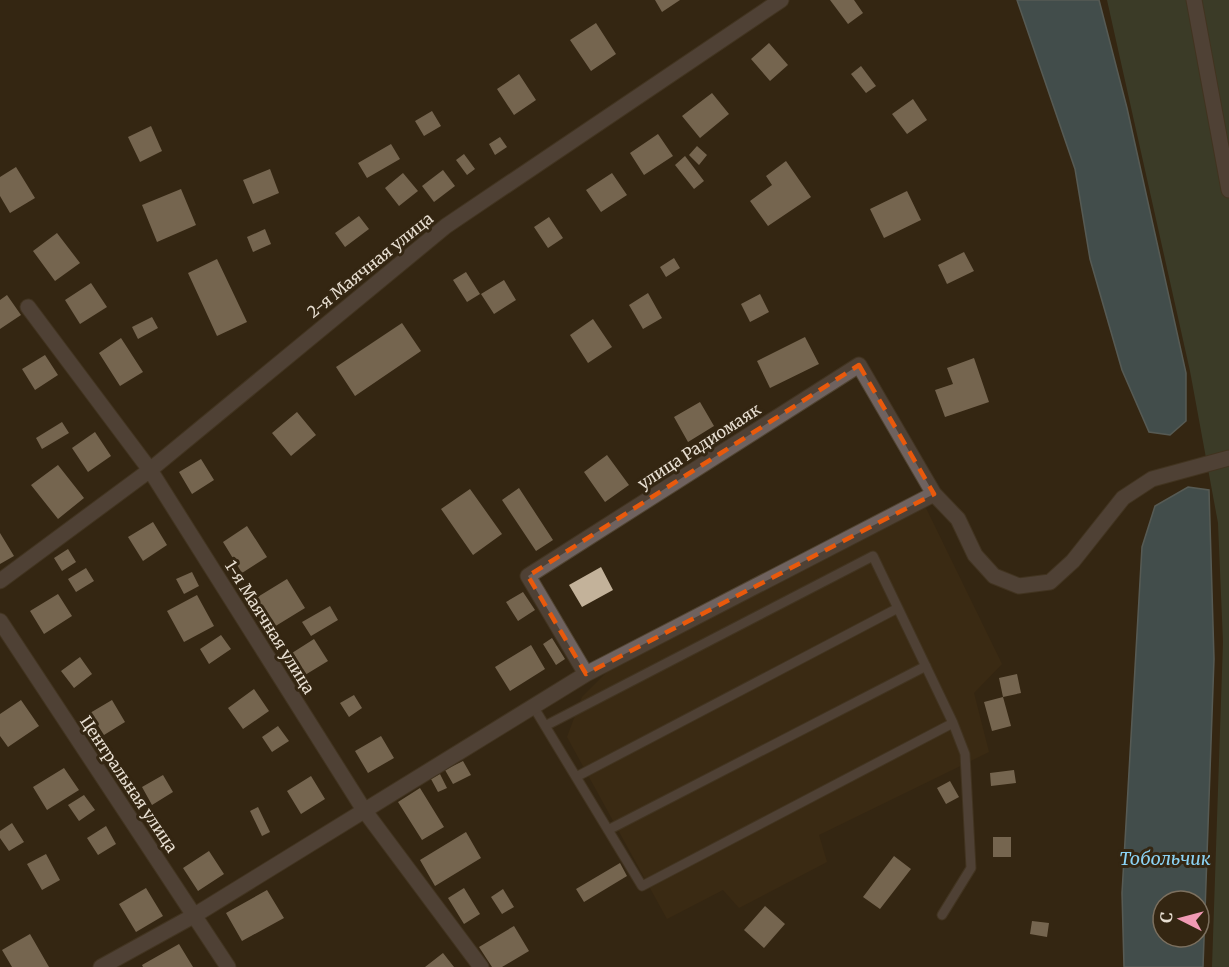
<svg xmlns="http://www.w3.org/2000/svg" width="1229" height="967" font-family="Merriweather,serif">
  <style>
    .built { fill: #412f14 }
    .green { fill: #435541 }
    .water { fill: #527d91; stroke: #7f9aa4; stroke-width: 1.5; fill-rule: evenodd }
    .building { fill: #c3b29a }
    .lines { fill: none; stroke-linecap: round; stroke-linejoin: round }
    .service-casing { stroke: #514431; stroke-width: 11 }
    .minor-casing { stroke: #514431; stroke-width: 17 }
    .service { stroke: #6f625f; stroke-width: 9 }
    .minor { stroke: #6f625f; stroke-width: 15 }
    .marked { fill: none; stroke: #e8590c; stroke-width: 4.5; stroke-dasharray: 12 8; stroke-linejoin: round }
    .labels { text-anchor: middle; stroke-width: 6; stroke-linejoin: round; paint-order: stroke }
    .street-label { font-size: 16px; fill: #e8dfd2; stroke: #342612 }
    .water-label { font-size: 18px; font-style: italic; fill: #8bd3f5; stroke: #342612 }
  </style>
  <rect width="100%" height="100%" fill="#342612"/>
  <path class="built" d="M925,506l77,158 -28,29 15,59 -170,83 8,27 -88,46 -16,-18 -56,29 -100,-182 15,-40 41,-41z"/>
  <path class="green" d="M1107,0h122v967h-17l11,-325 -5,-119 -28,-152z"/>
  <path class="water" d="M1017,0h82l28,108 59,265v48l-16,14 -21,-3 -27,-62 -32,-111 -15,-90z
    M1188,487l21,3 5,169 -11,308h-79l-2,-74 20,-346 13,-41zM1163,901h36v36h-36z"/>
  <path class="building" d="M655,0h25l-18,12z
    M830,0h24l9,13 -15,11z
    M596,23l20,31 -25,17 -21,-31z
    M769,43l19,22 -18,16 -19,-22z
    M861,66l15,20 -10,7 -15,-19z
    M519,74l17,26 -22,15 -17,-26z
    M712,93l17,21 -29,24 -18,-22z
    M913,99l14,21 -20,14 -15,-20z
    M432,111l9,15 -17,10 -9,-15z
    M151,126l11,25 -22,11 -12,-25z
    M658,134l15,22 -29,19 -14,-22z
    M500,137l7,10 -12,8 -6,-11z
    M391,144l9,15 -33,19 -9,-15z
    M697,146l10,9 -8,10 -10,-10z
    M464,154l11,15 -8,6 -11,-15z
    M685,156l19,25 -10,8 -19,-24z
    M786,161l25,36 -43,29 -18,-25 22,-16 -6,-9z
    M16,167l19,31 -25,15 -10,-17v-19z
    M270,169l9,24 -26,11 -10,-24z
    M443,170l12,16 -21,16 -12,-16z
    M403,173l15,18 -19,15 -14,-18z
    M612,173l15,22 -26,17 -15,-22z
    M181,189l15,36 -39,17 -15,-37z
    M907,191l14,29 -37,18 -14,-29z
    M359,216l10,13 -24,18 -10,-14z
    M549,217l14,21 -15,10 -14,-21z
    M265,229l6,15 -18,8 -6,-15z
    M57,233l23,30 -25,18 -22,-30z
    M964,252l10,19 -27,13 -9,-19z
    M674,258l6,10 -14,9 -6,-10z
    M217,259l30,63 -30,14 -29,-63z
    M466,272l14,22 -13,8 -14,-22z
    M504,280l12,20 -22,14 -13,-20z
    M91,283l16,24 -27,17 -15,-24z
    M648,293l14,25 -19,11 -14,-24z
    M760,294l9,18 -19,10 -9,-18z
    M7,295l14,20 -21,14v-29z
    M152,317l6,11 -20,11 -6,-12z
    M593,319l19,28 -24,16 -18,-28z
    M402,323l19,28 -66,45 -19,-29z
    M805,337l14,27 -49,24 -13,-27z
    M121,338l22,34 -23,14 -21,-33z
    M45,355l13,20 -23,15 -13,-21z
    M974,358l15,44 -44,15 -10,-27 18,-6 -6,-16z
    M700,402l14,24 -26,16 -14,-25z
    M297,412l19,23 -25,21 -19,-23z
    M62,422l7,11 -27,16 -6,-11z
    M95,432l16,24 -23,16 -16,-24z
    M607,455l22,30 -24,17 -21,-30z
    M201,459l13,21 -22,14 -13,-22z
    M58,465l26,33 -26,21 -27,-34z
    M519,488l34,52 -17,11 -34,-51z
    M470,489l32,45 -29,21 -32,-46z
    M153,522l14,23 -24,16 -15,-24z
    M247,526l20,31 -25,16 -19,-31z
    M0,533l14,23 -14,8z
    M68,549l8,13 -14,9 -8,-13z
    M601,567l12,23 -31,17 -13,-22z
    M86,568l8,13 -18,11 -8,-13z
    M192,572l7,14 -15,8 -8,-15z
    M287,579l18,29 -31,19 -18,-29z
    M523,592l12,18 -17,11 -12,-19z
    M58,594l14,22 -28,18 -14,-23z
    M197,595l17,31 -30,16 -17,-31z
    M330,606l8,14 -27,16 -9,-14z
    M221,635l10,14 -22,15 -9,-15z
    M552,638l13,21 -9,6 -13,-21z
    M314,639l14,22 -23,14 -13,-22z
    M531,645l14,24 -35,22 -15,-24z
    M80,657l12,17 -18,14 -13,-17z
    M1017,674l4,19 -18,4 8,29 -19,5 -8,-29 19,-5 -4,-19z
    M254,689l15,22 -26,18 -15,-21z
    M354,695l8,13 -13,9 -9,-14z
    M21,700l18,26 -31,21 -8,-11v-22z
    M112,700l13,22 -21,13 -14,-22z
    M278,726l11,15 -17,11 -10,-15z
    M381,736l13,22 -26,15 -13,-22z
    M463,761l8,14 -18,9 -8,-14z
    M64,768l15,22 -32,20 -14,-23z
    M1014,770l2,13 -25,3 -1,-13z
    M440,774l7,14 -9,4 -7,-13z
    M163,775l10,17 -21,13 -10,-18z
    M311,776l14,23 -24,15 -14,-23z
    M950,781l9,16 -13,7 -9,-16z
    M420,788l24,39 -22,13 -24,-38z
    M84,795l11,15 -16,11 -11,-16z
    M258,807l12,25 -8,4 -12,-25z
    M12,823l12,19 -15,9 -9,-13v-7z
    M106,826l10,18 -18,11 -11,-17z
    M466,832l15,26 -46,28 -15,-26z
    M993,837h18v20h-18z
    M209,851l15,23 -26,17 -15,-23z
    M46,854l14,26 -18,10 -15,-26z
    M894,856l17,13 -31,40 -17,-12z
    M620,863l7,13 -43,26 -8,-13z
    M146,888l17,28 -27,16 -17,-28z
    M464,888l16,26 -16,10 -16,-26z
    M503,889l11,18 -12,7 -11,-17z
    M267,890l17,28 -42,23 -16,-28z
    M765,906l20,18 -21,24 -20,-18z
    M1032,921l17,2 -2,14 -17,-3z
    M514,926l15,25 -27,16h-10l-13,-20z
    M30,934l19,33h-37l-10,-17z
    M179,944l14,23h-50l-1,-2z
    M443,953l11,14h-29z"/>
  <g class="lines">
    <g class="service-casing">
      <path id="service" d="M533,706l109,180 311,-163 12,31 6,114 -29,47
        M545,726l328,-170 80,167
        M576,777l322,-169
        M608,830l318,-164"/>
    </g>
    <g class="minor-casing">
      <path id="minor" d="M1194,0l35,190
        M28,307l122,163 214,340 117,157
        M0,581l150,-111 296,-244 335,-226
        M0,621l228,346
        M586,674l-58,-98 331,-211 75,129 24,25 17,36 19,21 25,10 31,-4 23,-21 50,-63 29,-19 77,-21
        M101,967l94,-52 391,-241 348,-180"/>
    </g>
    <use href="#service" class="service"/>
    <use href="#minor" class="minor"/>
  </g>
  <path d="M0 0H1229V967H0ZM859,365l75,129 -348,180 -58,-98z" fill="#342612" fill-opacity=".55" fill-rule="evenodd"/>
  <path class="marked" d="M859,365l75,129 -348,180 -58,-98z"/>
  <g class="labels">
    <g class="street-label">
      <text transform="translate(370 265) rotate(-39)" y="6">2-я Маячная улица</text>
      <text transform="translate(699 446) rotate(-33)" y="6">улица Радиомаяк</text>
      <text transform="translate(270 627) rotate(58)" y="6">1-я Маячная улица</text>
      <text transform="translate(129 784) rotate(56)" y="6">Центральная улица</text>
    </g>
    <g class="water-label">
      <text x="1165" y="865">Тобольчик</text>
    </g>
  </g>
  <g transform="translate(1181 919) rotate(276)"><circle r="28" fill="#342612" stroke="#7c705f" stroke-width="1.5"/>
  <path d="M0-4.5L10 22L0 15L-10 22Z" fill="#f09ab4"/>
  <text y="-9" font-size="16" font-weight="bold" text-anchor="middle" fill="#e8dfd2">С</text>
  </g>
</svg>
